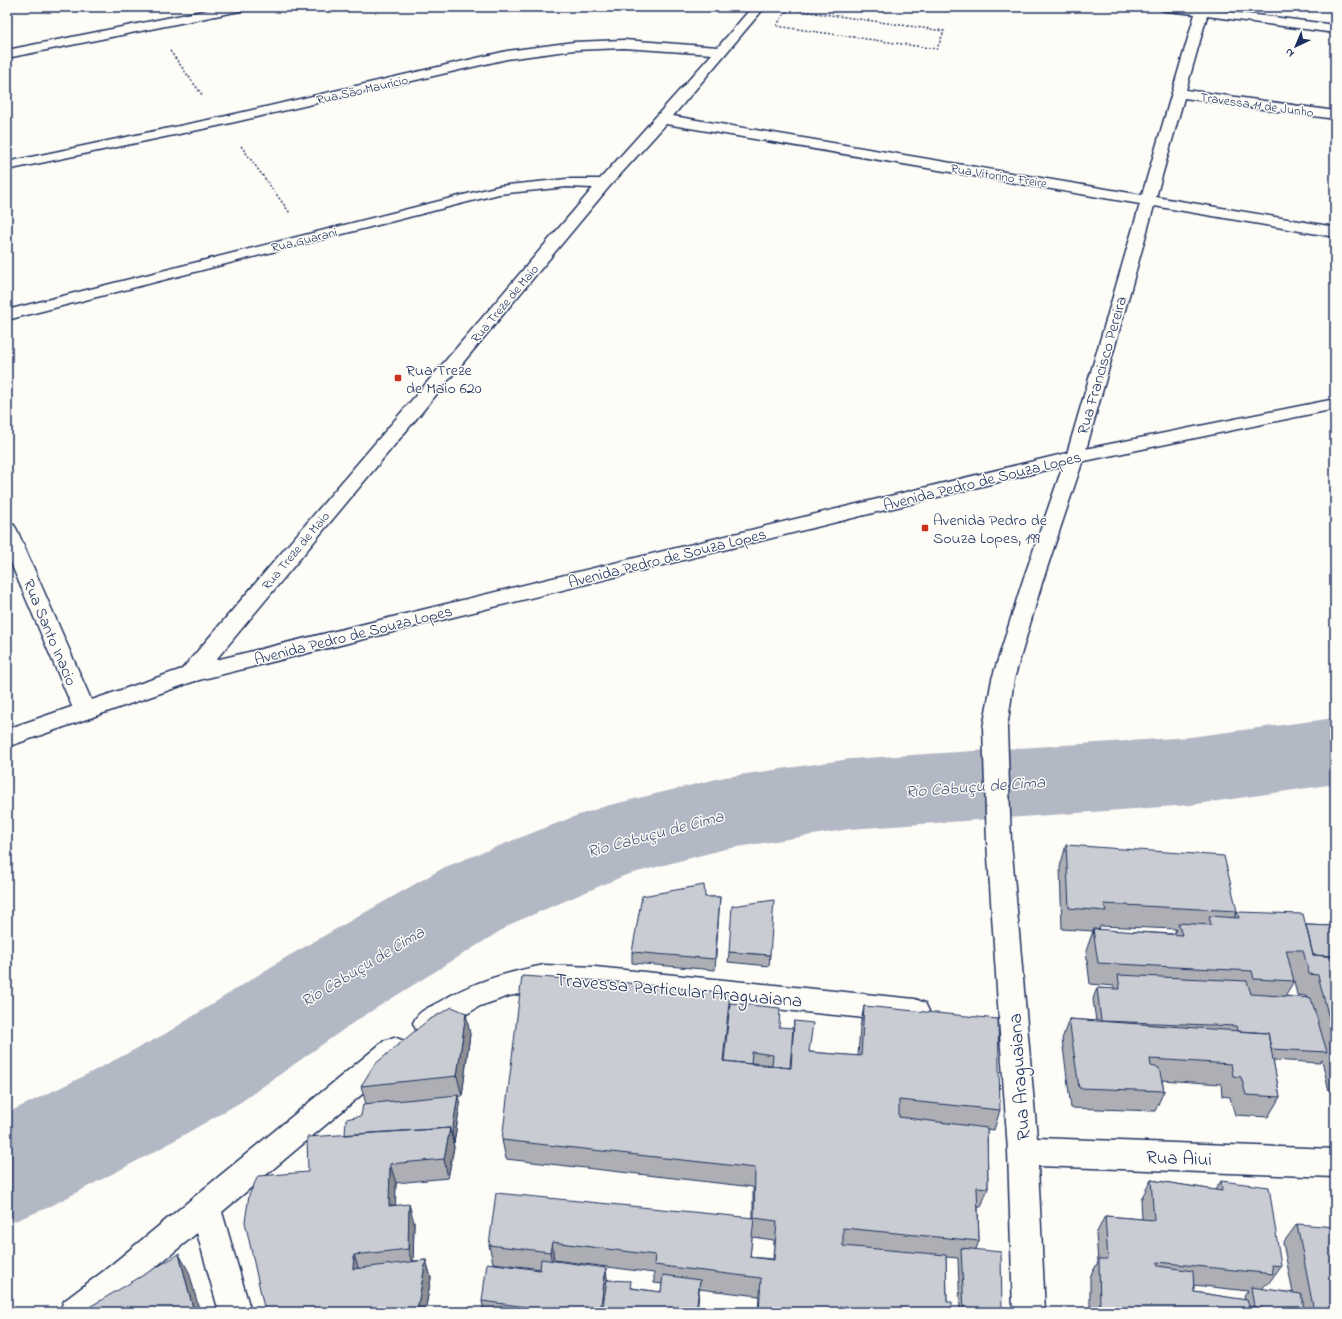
<svg xmlns="http://www.w3.org/2000/svg" width="1342" height="1319" font-family="'Indie Flower',sans-serif">
  <style>
    .lines { fill: none; stroke-linecap: round; stroke-linejoin: round }
    .river { fill: #b3b8c5; fill-rule: evenodd }
    .minor-casing { stroke: #1b2f5e; stroke-width: 3 }
    .major-casing { stroke: #1b2f5e; stroke-width: 3 }
    .path { stroke: #1b2f5e; stroke-width: 1.5; stroke-dasharray: 2 2; stroke-linecap: butt }
    .minor { fill: #fdfcf7; fill-rule: evenodd }
    .major { fill: #fdfcf7; fill-rule: evenodd }
    .wall { fill: #adafb5; stroke: #1b2f5e; fill-rule: evenodd }
    .shaded-wall { fill: #8d8f94; stroke: #1b2f5e }
    .building { fill: #c9ccd3; stroke: #1b2f5e; fill-rule: evenodd }
    .poi-dot { fill: #c8321e; stroke: #fdfcf7; stroke-width: 1.5 }
    .labels { text-anchor: middle; stroke-width: 3; stroke-linejoin: round; paint-order: stroke }
    .far-street-label { font-size: 13px; fill: #1b2f5e; stroke: #fdfcf7 }
    .street-label { font-size: 16px; fill: #1b2f5e; stroke: #fdfcf7 }
    .poi-label { font-size: 16px; fill: #1b2f5e; stroke: #fdfcf7; text-anchor: start }
    .water-label { font-size: 17px; font-style: italic; fill: #49587d; stroke: #fdfcf7 }
    .near-street-label { font-size: 19px; fill: #1b2f5e; stroke: #fdfcf7 }
  </style>
  <rect width="100%" height="100%" fill="#fdfcf7"/>
  <filter id="ink" filterUnits="userSpaceOnUse"><feTurbulence type="fractalNoise" baseFrequency=".025" numOctaves="2"/><feDisplacementMap in="SourceGraphic" scale="8" xChannelSelector="R" yChannelSelector="G"/><feConvolveMatrix kernelMatrix="1 2 1 2 8 2 1 2 1" color-interpolation-filters="sRGB"/></filter>
  <g filter="url(#ink)">
    <g class="lines">
      <path class="river" d="M1335,718v66l-145,21 -340,24 -125,20 -99,26 -113,48 -156,97 -116,82 -87,50 -107,56 -40,16v-111l69,-33 89,-46 120,-76 160,-91 128,-50 33,-11 119,-29 125,-18 340,-22z"/>
      <g class="minor-casing">
        <path id="minor" d="M222,7h24l-2,3 -4,1 -233,47v-8z
          M752,7h13l-92,109 469,79 53,-181 -29,-3 -4,-1 -2,-3h49v2l126,16v8l-128,-17 -21,74 149,21v8l-151,-21 -28,99 179,30v10l-181,-31 -70,251 -42,126 -28,96 -7,49 4,114 26,296 298,11v28l-297,-11 7,146h-32l-5,-161 -21,-309 -4,-114 9,-49 30,-96 44,-126 74,-253 -474,-80 -57,63 -410,493 -8,2 -8,-2 -3,-6 3,-6 410,-480 -26,-1 -68,7 -492,126v-10l492,-124 68,-7h33l112,-125 -88,-6 -50,2 -67,9 -285,66 -215,45v-8l215,-45 285,-66 67,-9 50,-2 94,7z
          M7,524l7,1 3,5 79,181 -3,6 -8,2 -8,-2 -3,-6 -67,-157z
          M544,965l51,2 320,32 10,4 4,8 -4,8 -10,4 -320,-32 -51,-2 -35,7 -29,10 -43,26 -10,3 -10,-3 -4,-9c6,-13 14,-14 26,-21 34,-20 66,-29 105,-37z
          M394,1037l10,4 4,9 -4,9 -182,153 29,100h-32l-22,-79 -96,79h-42l5,-11 41,-31 279,-229z"/>
      </g>
      <g class="major-casing">
        <path id="major" d="M1335,399v10l-260,54 -880,218 -188,66v-18l184,-63 884,-215z"/>
      </g>
      <path class="path" d="M788,9l156,22 -7,18 -161,-23z
        M170,51l33,45
        M241,146l49,67"/>
      <use href="#minor" class="minor"/>
      <use href="#major" class="major"/>
    </g>
    <path class="wall" d="M1066,845l171,66 -3,7 3,-6 69,13 29,1v165h-6l-7,-31 -2,3 -47,-3 7,37 -12,20 -33,-2 -5,-18 -8,-1 -1,-12 -59,-4 2,11 -9,20 -84,-3 -9,-69 7,-20 27,2 -3,-22 4,-11 17,1v-3l-24,-2 -4,-33 7,-20 -31,-2 -2,-62zM1100,926l76,3 -2,5 -75,-4zM1294,981l3,14 9,1 1,2 -22,-2z
      M705,897h15l-5,73 -83,-7v-11z
      M729,952l41,3 -1,11 -41,-4z
      M730,1003l62,37 2,-19 15,31 49,4 2,-29 4,-21 136,104 -6,20 -7,-1 1,59 -7,19h-3l1,34 -3,8 26,63h-42l-2,-54 -12,-1 1,45 5,10h-194l1,-16 -60,-7 -2,23h-213l-2,-11 58,-31 1,-1 -48,-6 -4,-18 264,-27v-31l-247,-28 -4,-19zM752,1063l20,2v1l-21,-2zM752,1237l22,3 -1,19 -23,-2zM554,1260l100,13v10l8,1 -1,8 -30,-4z
      M470,1034l-8,62 -3,1 1,8 -6,38h-1l1,4 -6,31 -52,5 -1,22 19,17 -1,39 13,-1 5,18 -6,34h-160l43,-140 37,-37 16,-19 5,-12 -5,-18z
      M1151,1180l64,10 6,-9 60,85 -13,18h-2l-4,5 31,4 -10,-50 14,-19 38,88h-245v-35l8,-15 -2,-28 9,-18 37,3 -1,-20zM1194,1285l54,6 -4,5 1,4 -51,-8z"/>
    <path class="shaded-wall" d="M466,1013l4,21 -8,62 -5,-20z
      M458,1095l2,10 -6,38 -2,-10z
      M450,1128l4,19 -6,31 -4,-19z
      M390,1164l6,19 -1,42 -6,-19z
      M409,1204l5,18 -1,45 -5,-18z
      M552,1242l2,18 -1,10 -3,-18z
      M179,1254l10,18 11,40h-6z
      M354,1255l6,18 -7,-4z
      M426,1260l5,18 -6,34h-7l-1,-2z
      M606,1268l2,18 -4,26h-4z
      M700,1280l-1,9 -2,23h-1z"/>
    <path class="building" d="M1066,845l158,11 13,55 -133,-7 2,7 -37,-3z
      M704,885l1,12h15l-5,62 -83,-7 10,-56z
      M774,900l-4,55 -41,-3 3,-46z
      M1237,912l66,2 10,41 22,2v85l-17,-67 -9,-1 -6,-24h-17l8,31 -40,-2 -2,-8 -154,-8 -5,-34 89,6 -4,-12 33,2 -2,-9 30,2z
      M1306,925l29,1v30l-22,-1z
      M1118,975l129,6 4,13 60,4 16,54 -56,-3 -3,-16 -31,-2 -1,-5 -135,-5 -4,-33 23,1z
      M522,976l96,6 112,11 -7,68 68,7 3,-47 19,2 -4,29 52,4 3,-50 134,13 2,91 -101,-10v17l88,11 1,60 -11,-1 2,54 -136,-13v18l103,9 1,47h5v10h-193l2,-34 -107,-13 1,-10 -103,-13 -2,10 -61,-7 7,-52 258,25 1,-50 -253,-28zM754,1218l23,3 -3,39 -24,-3z
      M730,1003l50,5 -1,19 14,1 -3,40 -18,-2 1,-11 -21,-3 -1,12 -27,-3z
      M452,1007l14,6 -9,63 -96,10 13,-21 53,-44z
      M1069,1019l199,14 12,64 -34,-2 -5,-18 -8,-1 -2,-12 -81,-5 1,7 8,2 5,23 -85,-3z
      M458,1095l-6,38h-1l-1,-5 -105,7 1,-16 15,-3 2,-12z
      M450,1128l-6,31 -54,5 -1,42 20,-2 -1,45 -54,6 -1,14 73,-9 -9,50 -13,2h-139l-20,-90 4,-27 9,-19 50,-4 -1,-35z
      M1151,1180l71,11 -1,-10 48,6 12,79 -9,-1 1,9 -116,-12 1,4 35,5 1,21 53,8 2,6 13,2 1,4h-163l-1,-53h9l-3,-43 49,4z
      M1297,1224l38,3v85h-21z
      M961,1248l40,4 1,60h-38z
      M179,1254l15,58h-113z
      M541,1259l65,9 -6,44h-37l-81,-11 5,-38 53,7z
      M663,1275l37,5 -4,32h-94l5,-32 24,1 -1,7 31,4z
      M1251,1287l50,7 4,18h-42l-1,-4 -8,-1z"/>
  </g>
  <g class="poi-dot">
    <rect x="394" y="374" width="8" height="8" rx="2"/>
    <rect x="921" y="524" width="8" height="8" rx="2"/>
  </g>
  <g class="labels">
    <g class="far-street-label">
      <text transform="translate(362 89) rotate(-13)" y="5">Rua São Maurício</text>
      <text transform="translate(1257 104) rotate(8)" y="5">Travessa 11 de Junho</text>
      <text transform="translate(999 175) rotate(9)" y="5">Rua Vitorino Freire</text>
      <text transform="translate(304 239) rotate(-14)" y="5">Rua Guarani</text>
      <text transform="translate(504 303) rotate(-50)" y="5">Rua Treze de Maio</text>
      <text transform="translate(295 550) rotate(-50)" y="5">Rua Treze de Maio</text>
    </g>
    <g class="street-label">
      <text transform="translate(1101 365) rotate(-74)" y="6">Rua Francisco Pereira</text>
      <text transform="translate(982 480) rotate(-14)" y="6">Avenida Pedro de Souza Lopes</text>
      <text transform="translate(667 557) rotate(-14)" y="6">Avenida Pedro de Souza Lopes</text>
      <text transform="translate(51 632) rotate(67)" y="6">Rua Santo Inacio</text>
      <text transform="translate(353 634) rotate(-14)" y="6">Avenida Pedro de Souza Lopes</text>
    </g>
    <g class="poi-label">
      <text x="406" y="375">Rua Treze<tspan x="406" dy="18">de Maio 620</tspan></text>
      <text x="933" y="525">Avenida Pedro de<tspan x="933" dy="18">Souza Lopes, 199</tspan></text>
    </g>
    <g class="water-label">
      <text transform="translate(975 786) rotate(-4)" y="6">Rio Cabuçu de Cima</text>
      <text transform="translate(655 833) rotate(-15)" y="6">Rio Cabuçu de Cima</text>
      <text transform="translate(362 966) rotate(-31)" y="6">Rio Cabuçu de Cima</text>
    </g>
    <g class="near-street-label">
      <text transform="translate(679 989) rotate(5)" y="7">Travessa Particular Araguaiana</text>
      <text transform="translate(1018 1077) rotate(-94)" y="7">Rua Araguaiana</text>
      <text transform="translate(1179 1157) rotate(2)" y="7">Rua Aiui</text>
    </g>
  </g>
  <rect width="1342" height="1319" fill="none" stroke="#fdfcf7" stroke-width="24"/>
  <rect x="12" y="12" width="1318" height="1295" fill="none" stroke="#1b2f5e" stroke-width="1.5" filter="url(#ink)"/>
  <g transform="translate(1296 46) rotate(224)" stroke="#fdfcf7" stroke-width="3" paint-order="stroke">
  <path d="M0-3L7 15L0 10L-7 15Z" fill="#1b2f5e"/>
  <text y="-6" font-size="11" font-weight="bold" text-anchor="middle" fill="#1b2f5e">N</text>
  </g>
</svg>
